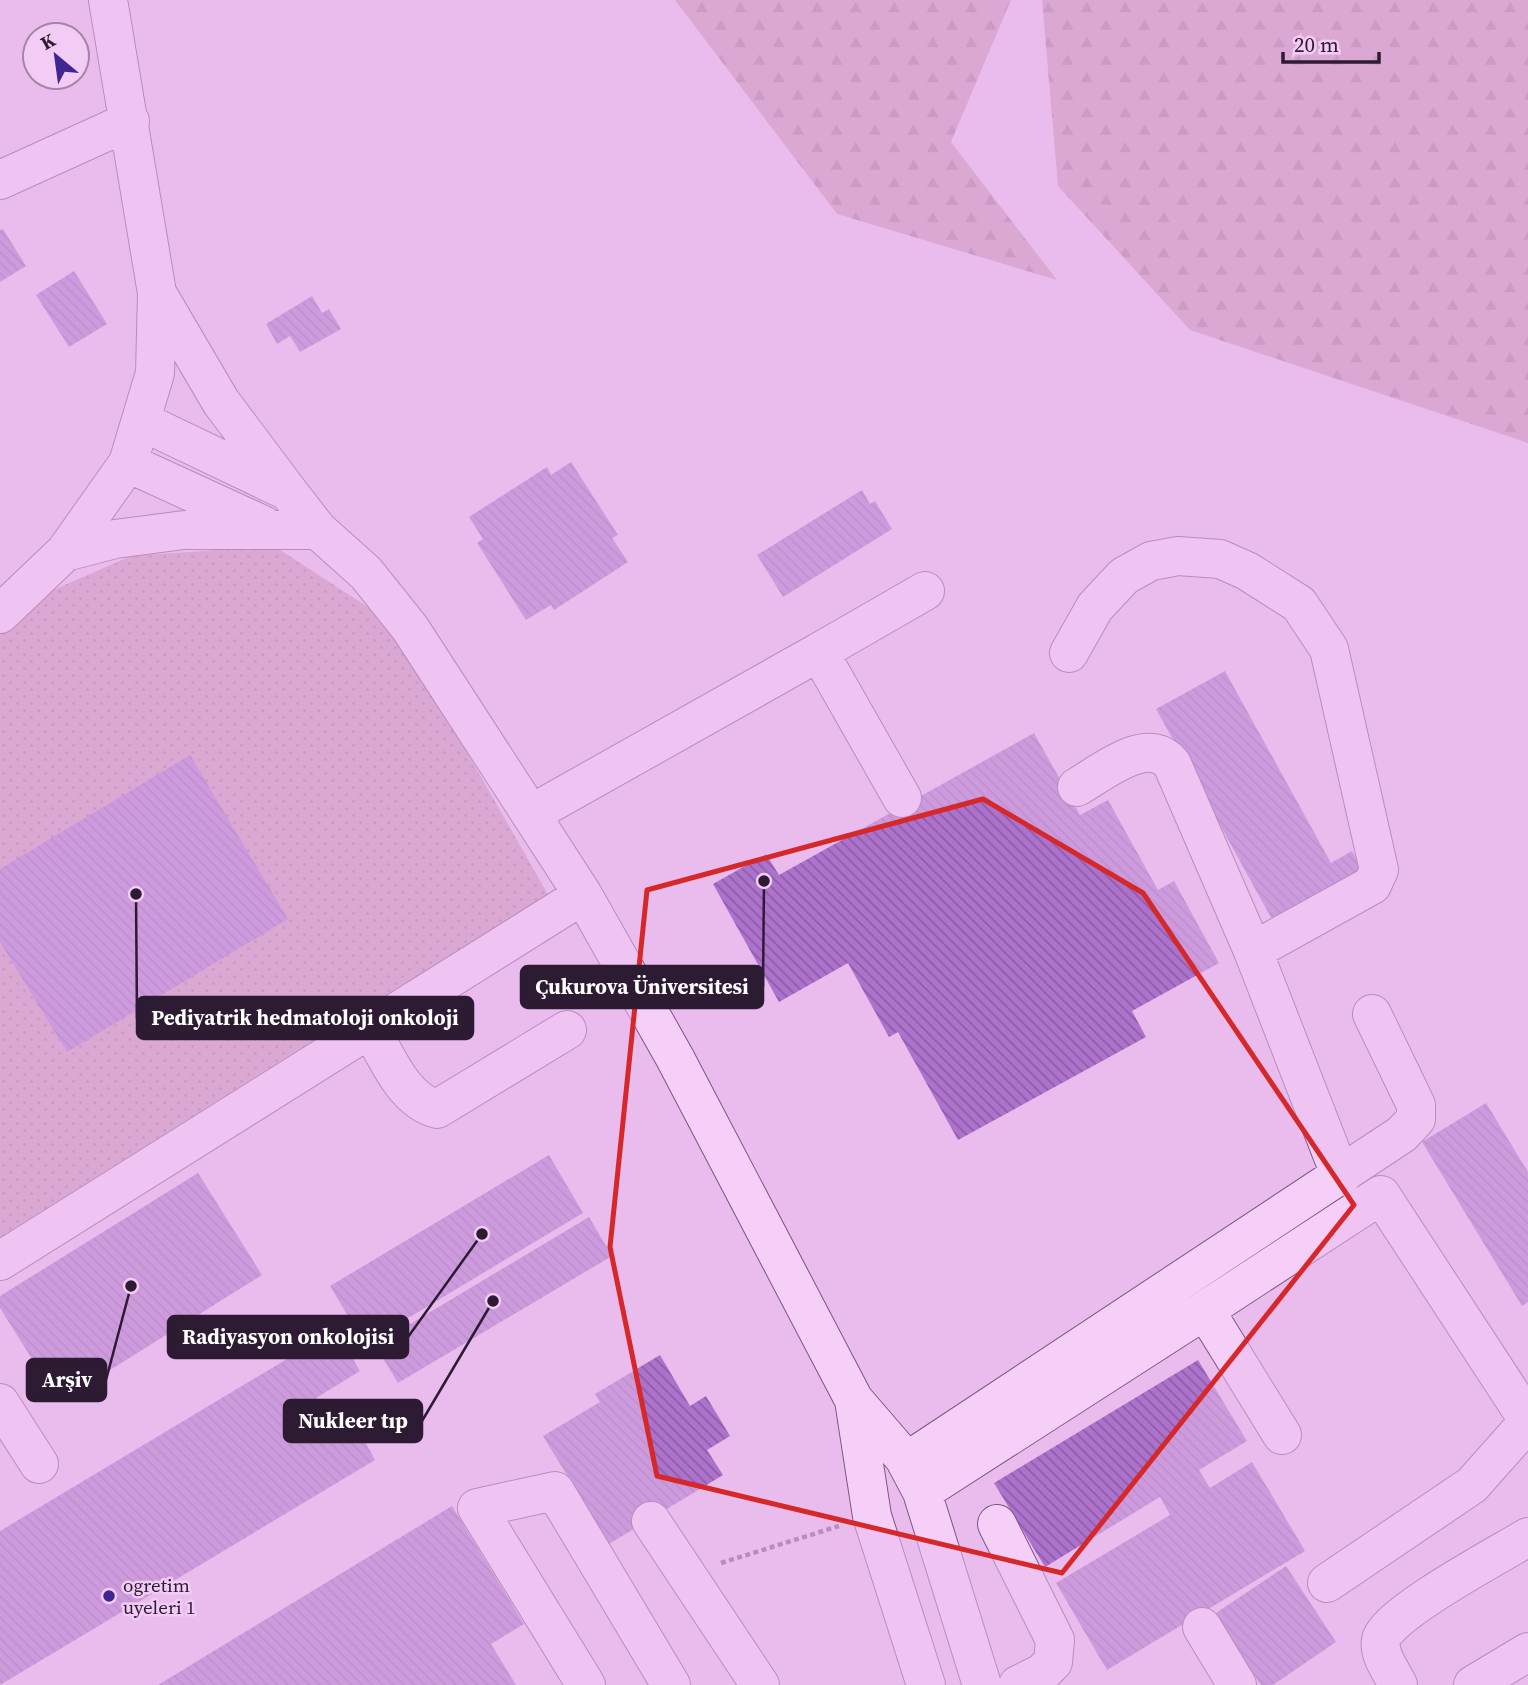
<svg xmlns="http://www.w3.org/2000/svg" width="1528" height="1685" font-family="'Source Serif 4',serif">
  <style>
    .forest { fill: url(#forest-firs) }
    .park { fill: url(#park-dots) }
    .building { fill: url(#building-back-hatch) }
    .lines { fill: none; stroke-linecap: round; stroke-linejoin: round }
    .minor-casing { stroke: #7a5684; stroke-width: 40 }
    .path { stroke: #7a5684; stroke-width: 4.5; stroke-dasharray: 5 3.5; stroke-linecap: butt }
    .minor { stroke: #f6cff8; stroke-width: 38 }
    .marked { fill: none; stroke: #d62828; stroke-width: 5; stroke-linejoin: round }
    .poi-dot { fill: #402693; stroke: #f3ccf5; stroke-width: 2.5 }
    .labels { text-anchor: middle; stroke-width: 5; stroke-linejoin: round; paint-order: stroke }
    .poi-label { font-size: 19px; fill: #2d1b33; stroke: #f3ccf5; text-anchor: start }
    .leader { fill: none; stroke: #2d1b33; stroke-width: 2.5 }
    .callout-dot { fill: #2d1b33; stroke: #f3ccf5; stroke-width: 2.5 }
    .callout { fill: #2d1b33; stroke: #2d1b33; stroke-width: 2.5 }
    .callout-label { font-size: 21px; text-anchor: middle; font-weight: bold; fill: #fff }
  </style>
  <defs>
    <pattern id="forest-firs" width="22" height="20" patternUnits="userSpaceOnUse" patternTransform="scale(1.75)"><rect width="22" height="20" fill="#cb91b6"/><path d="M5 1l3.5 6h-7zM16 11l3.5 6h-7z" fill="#a57695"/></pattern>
    <pattern id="park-dots" width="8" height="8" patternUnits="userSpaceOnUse" patternTransform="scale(1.75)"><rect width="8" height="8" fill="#cb91b6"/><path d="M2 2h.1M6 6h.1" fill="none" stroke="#a57695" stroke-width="1.8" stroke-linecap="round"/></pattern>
    <pattern id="building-back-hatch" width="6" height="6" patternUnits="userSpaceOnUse" patternTransform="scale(1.75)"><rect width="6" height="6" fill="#ad72cc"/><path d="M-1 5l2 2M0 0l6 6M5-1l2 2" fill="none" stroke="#8d5da6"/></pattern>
  </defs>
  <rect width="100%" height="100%" fill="#eabced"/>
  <path class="forest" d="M675,0h336l-60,142 106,138 -220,-66z
    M1042,0h486v443l-338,-113 -132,-144z"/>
  <path class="park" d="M274,546l120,78 160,281 -554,351v-638l10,-9 121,-53z"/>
  <path class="building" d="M3,229l23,37 -26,16v-52z
    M74,271l33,53 -38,23 -33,-52z
    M312,296l10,17 7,-4 12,20 -41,23 -10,-16 -13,8 -11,-20z
    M571,462l47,73 -6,3 16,24 -74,48 -3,-5 -25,15 -49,-77 6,-4 -14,-22 78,-50 4,8z
    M862,490l8,14 5,-3 17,28 -109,68 -26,-42z
    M1225,671l106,192 21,-12 17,31 -90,50 -123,-223z
    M1034,733l46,82 28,-15 50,90 16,-9 45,82 -87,48 14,26 -188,103 -60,-108 -9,5 -41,-74 -69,39 -66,-118 53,-30 13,21z
    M190,755l98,164 -221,133 -67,-110v-73z
    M1486,1103l42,69v130l-6,4 -100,-164z
    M549,1155l34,58 -218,131 -35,-58z
    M198,1173l64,102 -203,127 -59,-94v-12z
    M589,1217l23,39 -214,127 -23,-38z
    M333,1326l27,45 -44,27 25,41 17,-10 17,31 -375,225v-154l317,-190 -2,-3z
    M660,1355l30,51 16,-10 24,40 -23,14 16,25 -114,69 -66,-108 57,-34 -5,-8z
    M1198,1360l49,81 -48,29 11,18 42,-26 53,89 -198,119 -51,-87 114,-68 -10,-18 -115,70 -51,-84z
    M452,1506l72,118 -33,20 25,41h-358z
    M1286,1566l50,76 -63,43h-12l-48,-70z"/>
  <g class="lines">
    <g class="minor-casing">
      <path id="minor" d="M0,180l130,-59
        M157,293l64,109 66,88 31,40 48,43 44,55 173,267 92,163 179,342 50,58 18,34 60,193
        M141,421l140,67
        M128,463l135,62
        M65,552l50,-13 69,-9h134
        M0,614l65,-62 63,-89 27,-90 2,-80 -49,-293
        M819,652l106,-61
        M1069,653l26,-46 29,-31 27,-15 27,-5 42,3 27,12 52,33 30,45 50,221 -7,15 -119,66
        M1077,787c26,-15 71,-53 95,-23l81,187 88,226
        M531,814l288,-162 83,146
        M370,1028c17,29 33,72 67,81l130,-79
        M0,1261l583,-366
        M1205,1310l176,-115 147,225
        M854,1400l18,116 54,169
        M0,1403l39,61
        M906,1462l496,-328 14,-15v-14l-44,-91
        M922,1492l283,-182 77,125
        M651,1521l109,164
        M997,1524l58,116 -2,22 -11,11 -24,12
        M1327,1583l145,-98 56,-63
        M1202,1627l35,58
        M586,1685l-109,-177 78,-17 116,194
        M1398,1685c-6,-13 -20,-30 -17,-45 4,-25 121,-87 147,-103
        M1473,1685l55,-33"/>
    </g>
    <path class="path" d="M721,1563l118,-37"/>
    <use href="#minor" class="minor"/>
  </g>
  <path d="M0 0H1528V1685H0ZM983,799l160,94 211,312 -292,368 -405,-97 -47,-229 37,-357z" fill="#eabced" fill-opacity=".55" fill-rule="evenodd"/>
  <path class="marked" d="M983,799l160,94 211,312 -292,368 -405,-97 -47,-229 37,-357z"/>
  <circle class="poi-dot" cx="109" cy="1596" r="7"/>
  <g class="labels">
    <g class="poi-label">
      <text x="123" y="1592">ogretim<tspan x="123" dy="22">uyeleri 1</tspan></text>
    </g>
  </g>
  <path class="leader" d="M764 881L763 987M136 894L137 1018M482 1234L408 1337M131 1286L106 1380M493 1301L422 1421"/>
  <g class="callout-dot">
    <circle cx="764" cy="881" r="7"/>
    <circle cx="136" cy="894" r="7"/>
    <circle cx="482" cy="1234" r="7"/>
    <circle cx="131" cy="1286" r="7"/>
    <circle cx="493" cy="1301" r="7"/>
  </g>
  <g class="callout">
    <rect x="521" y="966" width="242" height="42" rx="7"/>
    <rect x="137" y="997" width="336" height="42" rx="7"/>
    <rect x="168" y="1316" width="240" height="42" rx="7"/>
    <rect x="27" y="1359" width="79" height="42" rx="7"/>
    <rect x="284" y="1400" width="138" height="42" rx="7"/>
  </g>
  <g class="callout-label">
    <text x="642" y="994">Çukurova Üniversitesi</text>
    <text x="305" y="1025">Pediyatrik hedmatoloji onkoloji</text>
    <text x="288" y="1344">Radiyasyon onkolojisi</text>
    <text x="67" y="1387">Arşiv</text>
    <text x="353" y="1428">Nukleer tıp</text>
  </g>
  <g transform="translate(56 56) rotate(331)"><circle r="33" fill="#f3ccf5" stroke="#a485a7" stroke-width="2"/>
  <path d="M0-5L12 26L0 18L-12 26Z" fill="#402693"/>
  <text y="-10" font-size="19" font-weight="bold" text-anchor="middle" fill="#2d1b33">K</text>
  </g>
  <path d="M1283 52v10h96v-10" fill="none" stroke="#2d1b33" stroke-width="3.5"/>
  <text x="1294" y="52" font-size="21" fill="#2d1b33" stroke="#f3ccf5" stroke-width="5" paint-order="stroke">20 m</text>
</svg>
